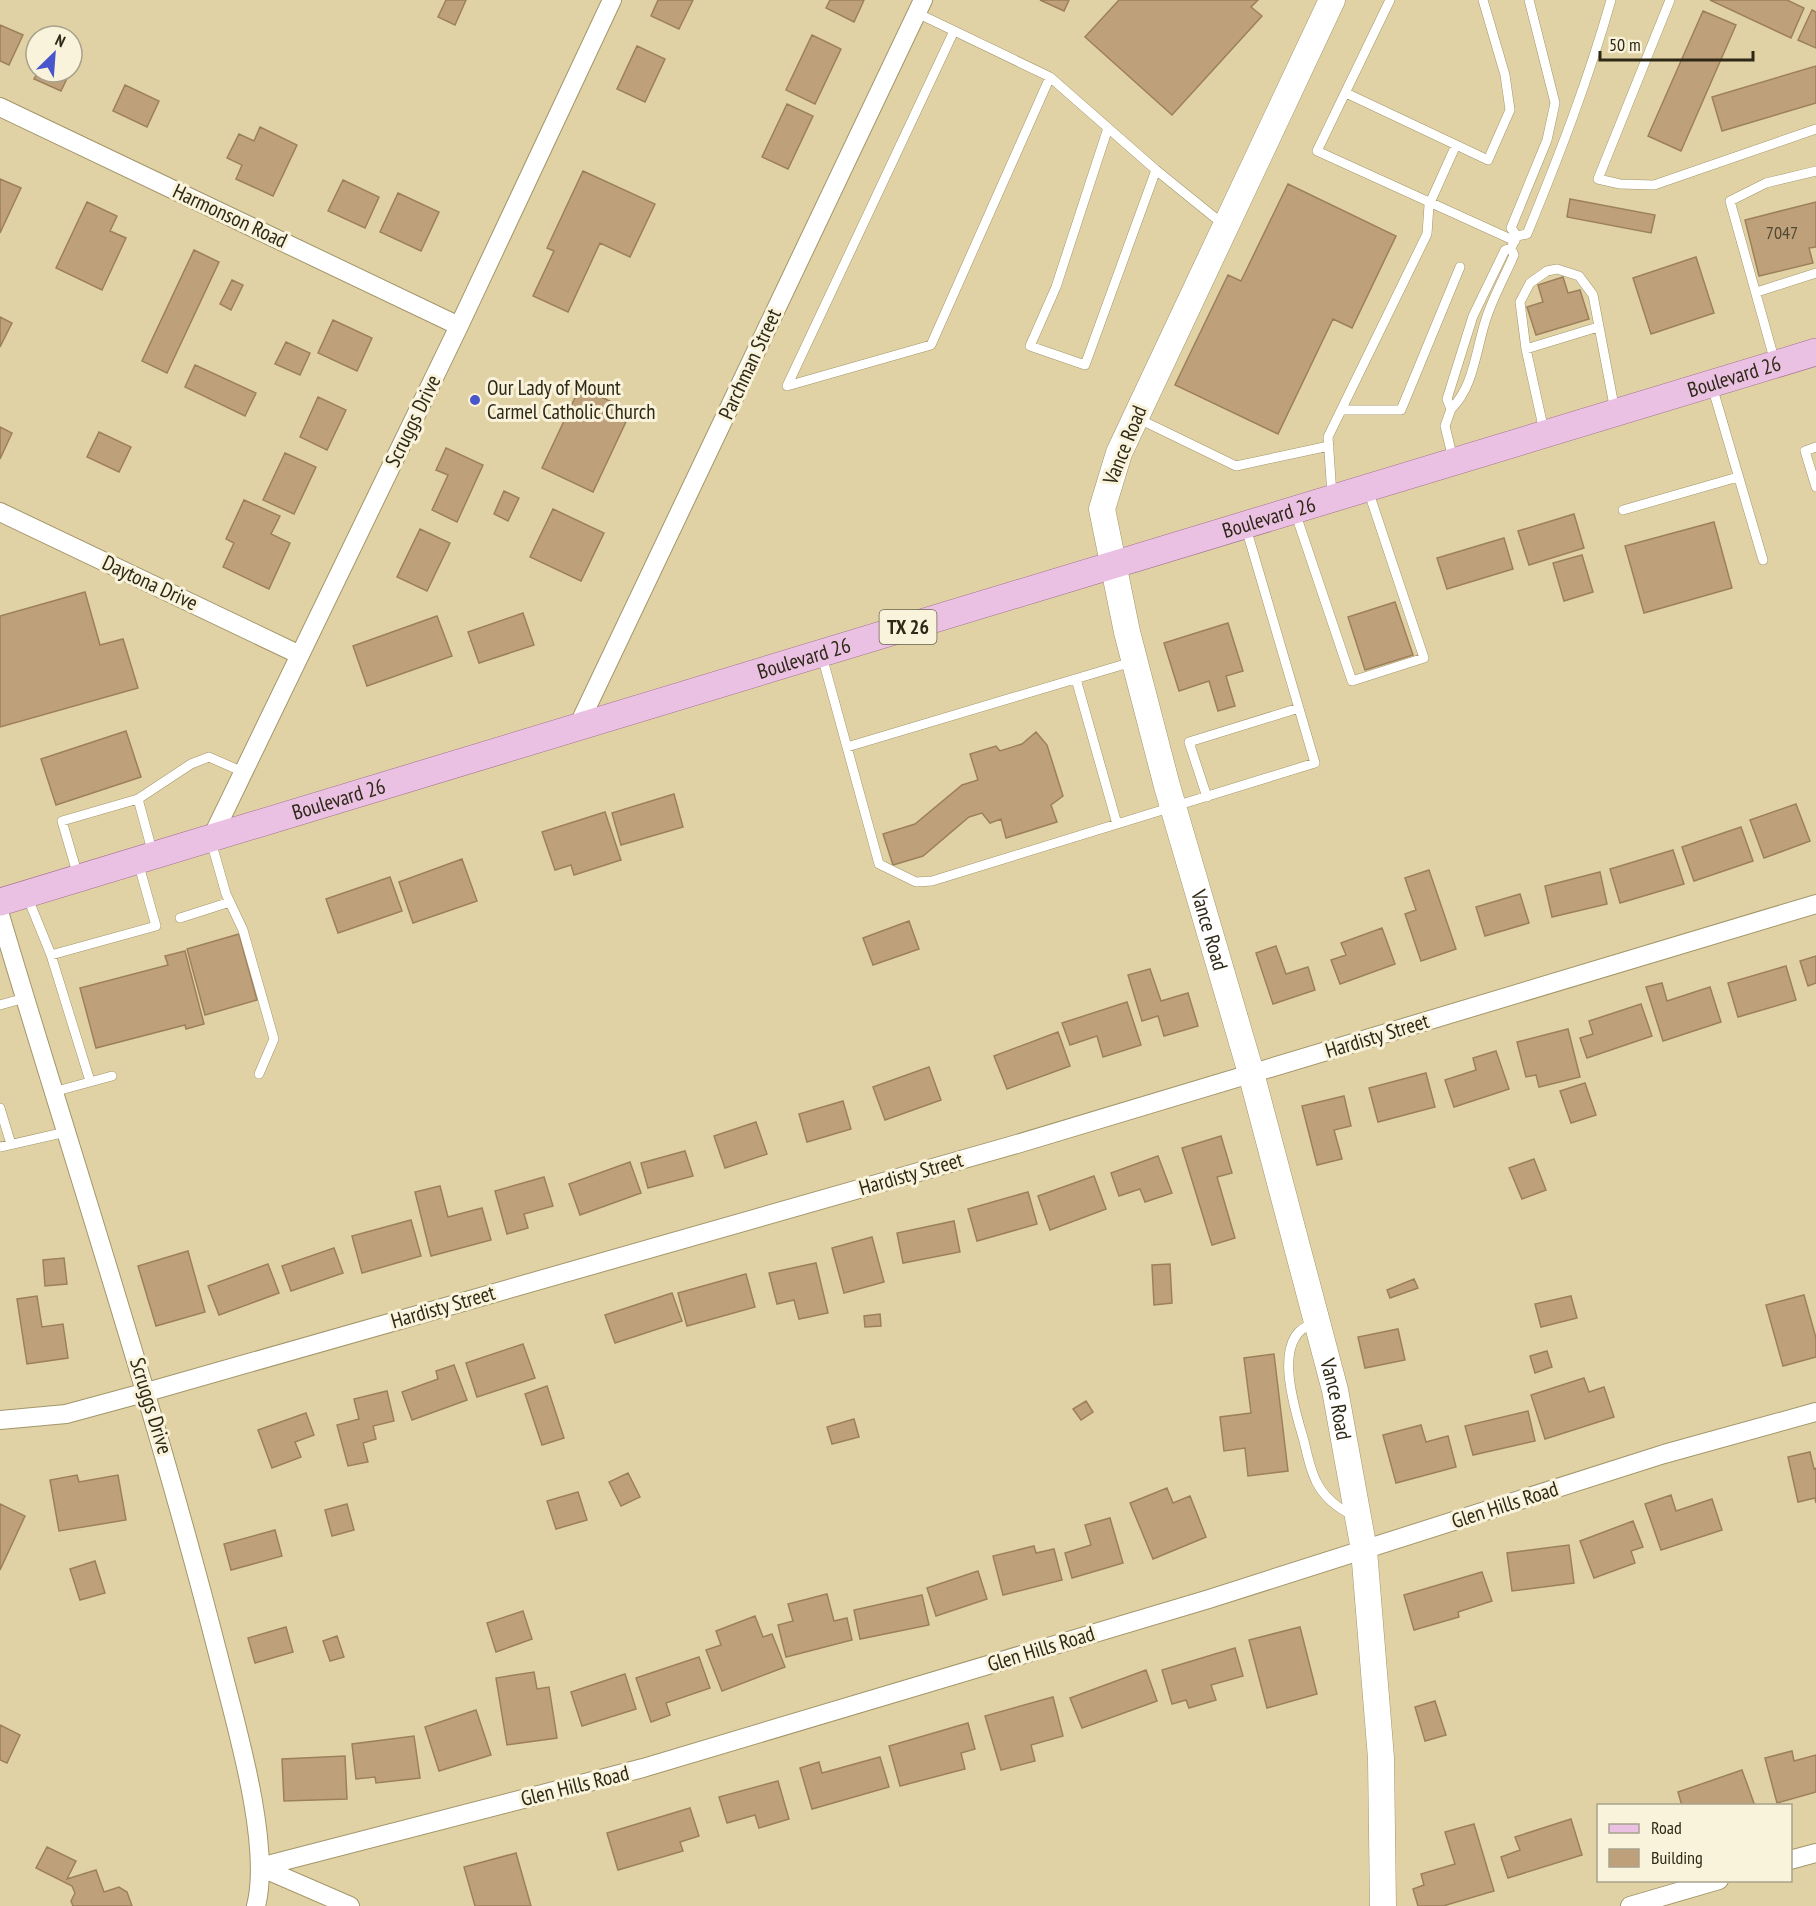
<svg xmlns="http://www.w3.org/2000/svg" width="1816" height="1906" font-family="'PT Sans Narrow',sans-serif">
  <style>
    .building { fill: #bea17b; stroke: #9d805b; stroke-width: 1.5 }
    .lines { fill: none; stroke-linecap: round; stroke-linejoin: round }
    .lane-casing { stroke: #a3966a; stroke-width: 10 }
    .street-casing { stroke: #a3966a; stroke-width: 20 }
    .secondary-casing { stroke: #a3966a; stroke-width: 27 }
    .primary-casing { stroke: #a07090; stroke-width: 28 }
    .lane { stroke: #fff; stroke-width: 9 }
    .street { stroke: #fff; stroke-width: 18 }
    .secondary { stroke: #fff; stroke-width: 26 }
    .primary { stroke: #ebc1e3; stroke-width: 27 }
    .poi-dot { fill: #4955ca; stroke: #faf3dc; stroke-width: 2 }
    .labels { text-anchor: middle; stroke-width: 6; stroke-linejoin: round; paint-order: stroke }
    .number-label { font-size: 18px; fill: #52472f }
    .shield { fill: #faf3dc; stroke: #6b6651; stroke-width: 1.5 }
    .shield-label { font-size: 20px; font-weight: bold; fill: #2e2916 }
    .street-label { font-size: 21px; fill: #2e2916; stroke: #faf3dc }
    .poi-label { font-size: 21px; fill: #2e2916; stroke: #faf3dc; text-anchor: start }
  </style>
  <rect width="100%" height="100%" fill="#e0d2a4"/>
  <path class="building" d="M446,0h20l-11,25 -17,-8z
    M658,0h35l-14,29 -28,-13z
    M830,0h34l-10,22 -28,-14z
    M1040,0h29l-5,11z
    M1119,0h139l-7,7 11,9 -90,99 -87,-78z
    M1710,0h77l17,8 -13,30z
    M1812,10l4,2v36l-18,-8z
    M1703,11l33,14 -55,126 -33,-15z
    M0,25l23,10 -14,30 -9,-4z
    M812,35l29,14 -26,55 -29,-14z
    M637,46l28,13 -20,43 -28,-13z
    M1816,66v37l-94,28 -10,-34z
    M38,72h32l-9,19 -27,-12z
    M125,85l34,16 -12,26 -34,-16z
    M787,104l26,12 -25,53 -26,-12z
    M260,127l37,18 -24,51 -37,-17 6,-14 -15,-7 12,-24 15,7z
    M583,171l72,33 -25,53 -30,-14 -32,69 -35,-16 21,-45 -7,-3z
    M0,179l21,9 -21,45z
    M343,180l36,17 -14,31 -37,-17z
    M1288,184l108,52 -44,92 -19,-9 -55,115 -103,-49 53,-110 13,6z
    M398,193l41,19 -18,39 -41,-19z
    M1570,199l85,16 -4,18 -84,-16z
    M87,202l30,14 -7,15 16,7 -24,52 -46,-22z
    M1816,202v45l-7,1 4,15 -54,13 -14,-56z
    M194,250l25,12 -52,111 -25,-12z
    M1696,257l18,56 -63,21 -18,-56z
    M1563,277l5,16 12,-3 9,29 -53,16 -9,-28 16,-5 -5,-17z
    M232,280l11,5 -12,25 -11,-6z
    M0,317l12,6 -12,24z
    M333,320l39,18 -15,33 -39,-18z
    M286,342l24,11 -10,22 -25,-11z
    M195,365l61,28 -11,23 -60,-29z
    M580,387l51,24 -38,81 -51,-24z
    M318,397l28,13 -19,40 -27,-13z
    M0,427l12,6 -12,26z
    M99,432l32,15 -12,25 -32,-15z
    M446,448l37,17 -26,57 -25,-12 16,-35 -12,-5z
    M285,453l31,14 -22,47 -31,-14z
    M504,491l15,7 -11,23 -14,-7z
    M244,500l36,16 -9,18 19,9 -21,46 -46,-22 11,-24 -8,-4z
    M553,509l51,24 -23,48 -51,-24z
    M1574,514l10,34 -55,17 -11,-34z
    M1714,522l18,66 -88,25 -19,-67z
    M420,529l30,14 -23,48 -30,-14z
    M1504,538l9,31 -66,20 -10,-31z
    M1582,555l11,37 -29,9 -11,-38z
    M85,592l15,53 23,-6 15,49 -138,39v-111z
    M1395,602l18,53 -48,15 -17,-53z
    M523,613l11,32 -55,18 -11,-31z
    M437,616l15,40 -85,30 -14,-40z
    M1228,623l15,48 -17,5 9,30 -17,5 -9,-30 -30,10 -15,-48z
    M126,731l15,46 -85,28 -15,-46z
    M1036,732l11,13 16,51 -12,9 6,17 -51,16 -5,-19 -11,4 -8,-10 -13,4 -46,39 -30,9 -10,-31 32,-10 47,-39 16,-5 -8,-26 26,-8 4,5 22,-7z
    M674,794l9,33 -62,18 -9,-32z
    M1796,804l14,37 -46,17 -14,-38z
    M605,812l16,48 -47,15 -3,-10 -16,5 -13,-38z
    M1741,827l12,34 -59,20 -12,-34z
    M1673,850l11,34 -64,19 -10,-34z
    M462,859l15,42 -64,22 -14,-41z
    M1429,870l27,79 -35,12 -16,-47 11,-4 -11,-32z
    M1600,872l7,32 -55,13 -7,-31z
    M390,877l12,34 -64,22 -12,-34z
    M1520,894l9,29 -44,13 -9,-29z
    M909,921l10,28 -46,16 -10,-27z
    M1382,928l13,36 -55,20 -9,-24 15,-5 -5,-12z
    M239,934l18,66 -52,15 -18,-66z
    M1276,946l10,28 22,-7 7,23 -42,14 -17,-51z
    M185,951l19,73 -18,5 -1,-4 -89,23 -16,-60 88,-23 -3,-9z
    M1816,956v27l-8,3 -8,-25z
    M1786,966l10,34 -58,17 -10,-34z
    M1150,969l11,32 27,-8 10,33 -34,10 -6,-20 -16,5 -14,-46z
    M1662,983l5,18 43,-14 11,35 -58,19 -17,-54z
    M1127,1002l14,43 -38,12 -6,-21 -27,9 -8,-22z
    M1641,1004l11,32 -65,22 -7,-20 13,-4 -4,-13z
    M1568,1029l12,48 -41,10 -3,-12 -10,2 -9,-35z
    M1058,1032l12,34 -63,23 -13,-33z
    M1496,1051l13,38 -55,18 -9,-27 31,-10 -3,-12z
    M929,1067l12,33 -56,20 -12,-33z
    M1426,1073l9,34 -57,15 -9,-34z
    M1585,1083l11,32 -25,8 -11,-32z
    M1344,1096l7,30 -17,4 8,29 -25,6 -15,-59z
    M843,1101l8,28 -44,13 -8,-28z
    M756,1122l11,32 -42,14 -11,-32z
    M1221,1136l11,37 -15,4 18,61 -23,7 -30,-97z
    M685,1151l8,25 -45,12 -7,-25z
    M1158,1156l14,37 -27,9 -5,-13 -21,7 -8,-23z
    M1534,1159l12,31 -24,9 -13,-31z
    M630,1162l11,31 -61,22 -11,-31z
    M1094,1176l12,33 -56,21 -12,-34z
    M544,1177l9,29 -29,8 4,14 -21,6 -12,-43z
    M440,1186l8,31 34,-9 9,32 -60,16 -16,-64z
    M1028,1192l9,32 -60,17 -9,-32z
    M411,1220l10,36 -59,17 -10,-37z
    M954,1221l6,31 -57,11 -6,-30z
    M872,1237l12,45 -40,11 -12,-45z
    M334,1248l9,25 -52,18 -9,-25z
    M188,1251l17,61 -49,14 -18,-60z
    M64,1258l3,26 -22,2 -2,-26z
    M816,1263l12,50 -29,6 -5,-19 -17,4 -8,-31z
    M268,1264l11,29 -60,22 -11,-29z
    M1170,1264l2,39 -18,2 -2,-40z
    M746,1274l9,33 -68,19 -9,-33z
    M1414,1279l4,9 -28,10 -3,-8z
    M672,1293l10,28 -67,22 -10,-28z
    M1804,1295l12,43v19l-33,9 -17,-61z
    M37,1296l5,31 21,-3 5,34 -41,6 -10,-65z
    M1571,1296l6,22 -36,9 -6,-23z
    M880,1314l1,12 -16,1 -1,-11z
    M1398,1329l7,31 -40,8 -7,-31z
    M523,1344l12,34 -58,19 -11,-34z
    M1547,1351l5,16 -17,6 -5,-17z
    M1274,1354l14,117 -40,5 -3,-28 -21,3 -4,-34 31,-4 -7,-55z
    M454,1365l13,35 -55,20 -10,-28 36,-13 -2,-8z
    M1584,1378l5,14 15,-5 10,30 -69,22 -14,-44z
    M547,1386l17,52 -22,7 -17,-51z
    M387,1391l7,30 -21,5 3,13 -13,4 5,19 -20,4 -11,-41 22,-6 -5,-20z
    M1086,1401l7,11 -12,8 -8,-11z
    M1528,1411l7,30 -62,14 -8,-29z
    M306,1413l8,22 -19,7 6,15 -29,11 -14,-38z
    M854,1419l5,18 -27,7 -5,-17z
    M1421,1425l5,17 22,-6 8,31 -60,16 -13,-48z
    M1810,1452l4,17 2,-1v35l-1,-5 -17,4 -10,-45z
    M628,1473l12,24 -19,9 -12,-24z
    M77,1475l2,7 39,-7 8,45 -67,11 -9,-51z
    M1167,1488l6,15 17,-7 16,41 -53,22 -23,-56z
    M578,1492l9,28 -31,9 -9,-28z
    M1671,1495l5,16 36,-12 10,31 -61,20 -16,-46z
    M0,1504l25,12 -25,54z
    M347,1504l7,26 -22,6 -7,-26z
    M1110,1518l13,45 -51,15 -7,-25 26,-8 -6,-20z
    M1633,1521l10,26 -12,4 4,12 -41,15 -14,-37z
    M275,1530l7,26 -51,14 -7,-26z
    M1569,1545l5,38 -62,8 -5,-38z
    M1034,1546l2,7 18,-4 8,31 -59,15 -10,-39z
    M95,1561l10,32 -25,7 -10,-31z
    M978,1571l9,28 -51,17 -9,-28z
    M1482,1572l10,29 -34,11 1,5 -45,13 -10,-35z
    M827,1594l7,27 13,-3 5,22 -66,17 -8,-32 15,-4 -5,-17z
    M922,1595l7,30 -69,14 -6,-29z
    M523,1611l9,28 -36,13 -9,-29z
    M755,1616l8,21 9,-3 13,33 -63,24 -16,-41 15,-5 -5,-14z
    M286,1627l7,25 -38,11 -7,-25z
    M1300,1627l17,67 -50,14 -18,-68z
    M337,1636l7,21 -14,4 -7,-20z
    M1235,1648l8,28 -32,9 5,15 -27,8 -3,-8 -14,4 -10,-34z
    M699,1657l11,31 -44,15 4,12 -19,7 -15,-44z
    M1146,1670l11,31 -75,27 -12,-30z
    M534,1672l3,17 12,-2 8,51 -50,7 -11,-67z
    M625,1674l11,35 -54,17 -11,-34z
    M1053,1697l10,39 -32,9 4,16 -34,9 -16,-54z
    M1435,1701l11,34 -21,6 -10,-34z
    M476,1710l15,45 -52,16 -14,-44z
    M968,1723l7,26 -14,4 4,16 -65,17 -11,-40z
    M0,1725l20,10 -13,28 -7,-3z
    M414,1736l6,42 -44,5 -1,-6 -19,2 -4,-35z
    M1792,1751l2,10 22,-6v37l-39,11 -12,-45z
    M345,1756l2,43 -63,2 -2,-42z
    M880,1757l9,30 -77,22 -12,-41 19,-6 3,11z
    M1742,1770l13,36h-73l-4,-14z
    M778,1781l11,38 -30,9 -4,-13 -28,8 -8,-26z
    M690,1808l9,28 -19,6 3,9 -65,19 -11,-37z
    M1571,1819l11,36 -74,23 -7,-21 19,-7 -5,-13z
    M1474,1824l20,67 -51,15h-25l-5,-17 11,-4 -3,-11 34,-10 -10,-32z
    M47,1847l29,14 -9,18 29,-9 8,22 15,-5 8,5 5,14h-59l-2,-5 4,-8 -3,-7 -36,-18z
    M516,1853l15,53h-56l-11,-39z"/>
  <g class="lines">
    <g class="lane-casing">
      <path id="lane" d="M1390,0l-73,151 198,90
        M1670,0l-72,179 22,5 34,1 162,-56
        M917,13l133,64 106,93 68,55
        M954,31l-167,355 144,-41 119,-268
        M1346,93l142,67 22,-50 -5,-35 -22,-75
        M1108,128l-52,159 -26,59 55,19 71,-195
        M1517,236l10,-2c32,-78 61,-153 84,-234
        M1517,236l-6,-8 36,-88 8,-37 -26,-103
        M1511,248l3,7c-9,21 -21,42 -28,64 -10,30 -12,68 -35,90l-4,-10 26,-83 32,-66 6,-2 6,-12
        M1757,292l59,-19
        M1526,349l72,-22
        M1775,362l-45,-161 36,-18 50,-12
        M1712,386l51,174
        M1451,409l-6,17 8,33
        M1341,410h60l59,-143
        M1137,418l99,48 93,-20
        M1544,431l-18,-82 -6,-47 10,-19 17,-12 10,-2 22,7 14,19 22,116
        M1816,447l-11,4 11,36
        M1332,495l-4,-58 99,-203 2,-29 27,-60
        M1623,510l115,-33
        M1295,512l57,169 72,-23 -56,-168
        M822,656l57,208 37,18 16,-1 383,-118 -69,-235
        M1076,679l41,145
        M847,747l285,-85
        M1207,797l-18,-55 110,-34
        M138,799l53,-35 18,-7 34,15
        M211,841l15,53 17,36 31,109 -15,35
        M78,876l-16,-55 76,-22 15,55
        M27,896l24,59 105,-29 -18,-64
        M180,918l50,-16
        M51,955l39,126
        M0,1005l25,-7
        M53,1092l59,-16
        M0,1108l11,36
        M0,1147l66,-15
        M1314,1324c-45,10 -18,89 -10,117 3,13 6,28 12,40 7,15 22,28 37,34"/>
    </g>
    <g class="street-casing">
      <path id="street" d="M0,107l459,219
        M0,512l300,143
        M577,728l346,-728
        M211,839l248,-513 153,-326
        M0,915c74,248 155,492 219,743 16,64 53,186 37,248
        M0,1420l66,-6 81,-22 870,-248 799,-240
        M1790,1860l26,-7
        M260,1867l383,-99 566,-169 455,-145 152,-42
        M260,1867l90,39
        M1630,1906l89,-26"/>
    </g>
    <g class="secondary-casing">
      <g id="secondary">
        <path id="s1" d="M1332,0l-213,453 -17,56 25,123 40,154 84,287 84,317 29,160 17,208 2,148"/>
      </g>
    </g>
    <g class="primary-casing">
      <g id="primary">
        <path id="s2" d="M0,902l1816,-550"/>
      </g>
    </g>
    <use href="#lane" class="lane"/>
    <use href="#street" class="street"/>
    <use href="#secondary" class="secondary"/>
    <use href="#primary" class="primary"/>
  </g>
  <circle class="poi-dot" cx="475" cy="400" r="6"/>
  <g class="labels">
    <g class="number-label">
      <text x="1782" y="239">7047</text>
    </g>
    <rect class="shield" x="879.5" y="610" width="57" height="34" rx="4.5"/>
    <g class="shield-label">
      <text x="908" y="634">TX 26</text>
    </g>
    <g class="street-label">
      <text transform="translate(230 216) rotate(25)" y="7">Harmonson Road</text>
      <text transform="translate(750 364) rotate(-65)" y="7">Parchman Street</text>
      <text dy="7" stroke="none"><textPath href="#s2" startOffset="1812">Boulevard 26</textPath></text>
      <text transform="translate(413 421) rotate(-64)" y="7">Scruggs Drive</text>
      <text transform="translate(1125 445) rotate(-68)" y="7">Vance Road</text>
      <text dy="7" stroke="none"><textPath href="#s2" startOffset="1326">Boulevard 26</textPath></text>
      <text transform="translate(150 583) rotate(25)" y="7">Daytona Drive</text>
      <text dy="7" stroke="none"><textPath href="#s2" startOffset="840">Boulevard 26</textPath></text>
      <text dy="7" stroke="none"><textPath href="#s2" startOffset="354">Boulevard 26</textPath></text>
      <text dy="7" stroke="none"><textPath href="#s1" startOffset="994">Vance Road</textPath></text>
      <text transform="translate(1377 1036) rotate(-17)" y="7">Hardisty Street</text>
      <text transform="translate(911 1174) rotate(-16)" y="7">Hardisty Street</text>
      <text transform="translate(443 1307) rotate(-16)" y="7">Hardisty Street</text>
      <text dy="7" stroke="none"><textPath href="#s1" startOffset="1480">Vance Road</textPath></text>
      <text transform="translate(151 1406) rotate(73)" y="7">Scruggs Drive</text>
      <text transform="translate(1505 1505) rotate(-18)" y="7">Glen Hills Road</text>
      <text transform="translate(1041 1649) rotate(-17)" y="7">Glen Hills Road</text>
      <text transform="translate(575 1786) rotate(-14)" y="7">Glen Hills Road</text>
    </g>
    <g class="poi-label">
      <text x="487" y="395">Our Lady of Mount<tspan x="487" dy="24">Carmel Catholic Church</tspan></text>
    </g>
  </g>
  <rect x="1597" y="1804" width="195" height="78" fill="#faf3dc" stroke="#a8a28d" stroke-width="1.5"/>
  <rect x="1609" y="1824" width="30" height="9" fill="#ebc1e3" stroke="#a8a28d" stroke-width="1.5"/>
  <text x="1651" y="1834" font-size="18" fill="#2e2916">Road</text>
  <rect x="1609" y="1849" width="30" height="18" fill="#bea17b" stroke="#a8a28d" stroke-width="1.5"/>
  <text x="1651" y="1864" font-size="18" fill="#2e2916">Building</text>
  <g transform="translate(54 54) rotate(25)"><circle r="28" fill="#faf3dc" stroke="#a8a28d" stroke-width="1.5"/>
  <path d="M0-4.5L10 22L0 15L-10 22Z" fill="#4955ca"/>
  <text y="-9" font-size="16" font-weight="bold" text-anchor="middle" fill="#2e2916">N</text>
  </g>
  <path d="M1600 51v9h153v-9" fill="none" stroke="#2e2916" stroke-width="3"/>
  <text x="1609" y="51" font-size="18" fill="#2e2916" stroke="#faf3dc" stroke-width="4.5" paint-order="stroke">50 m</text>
</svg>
